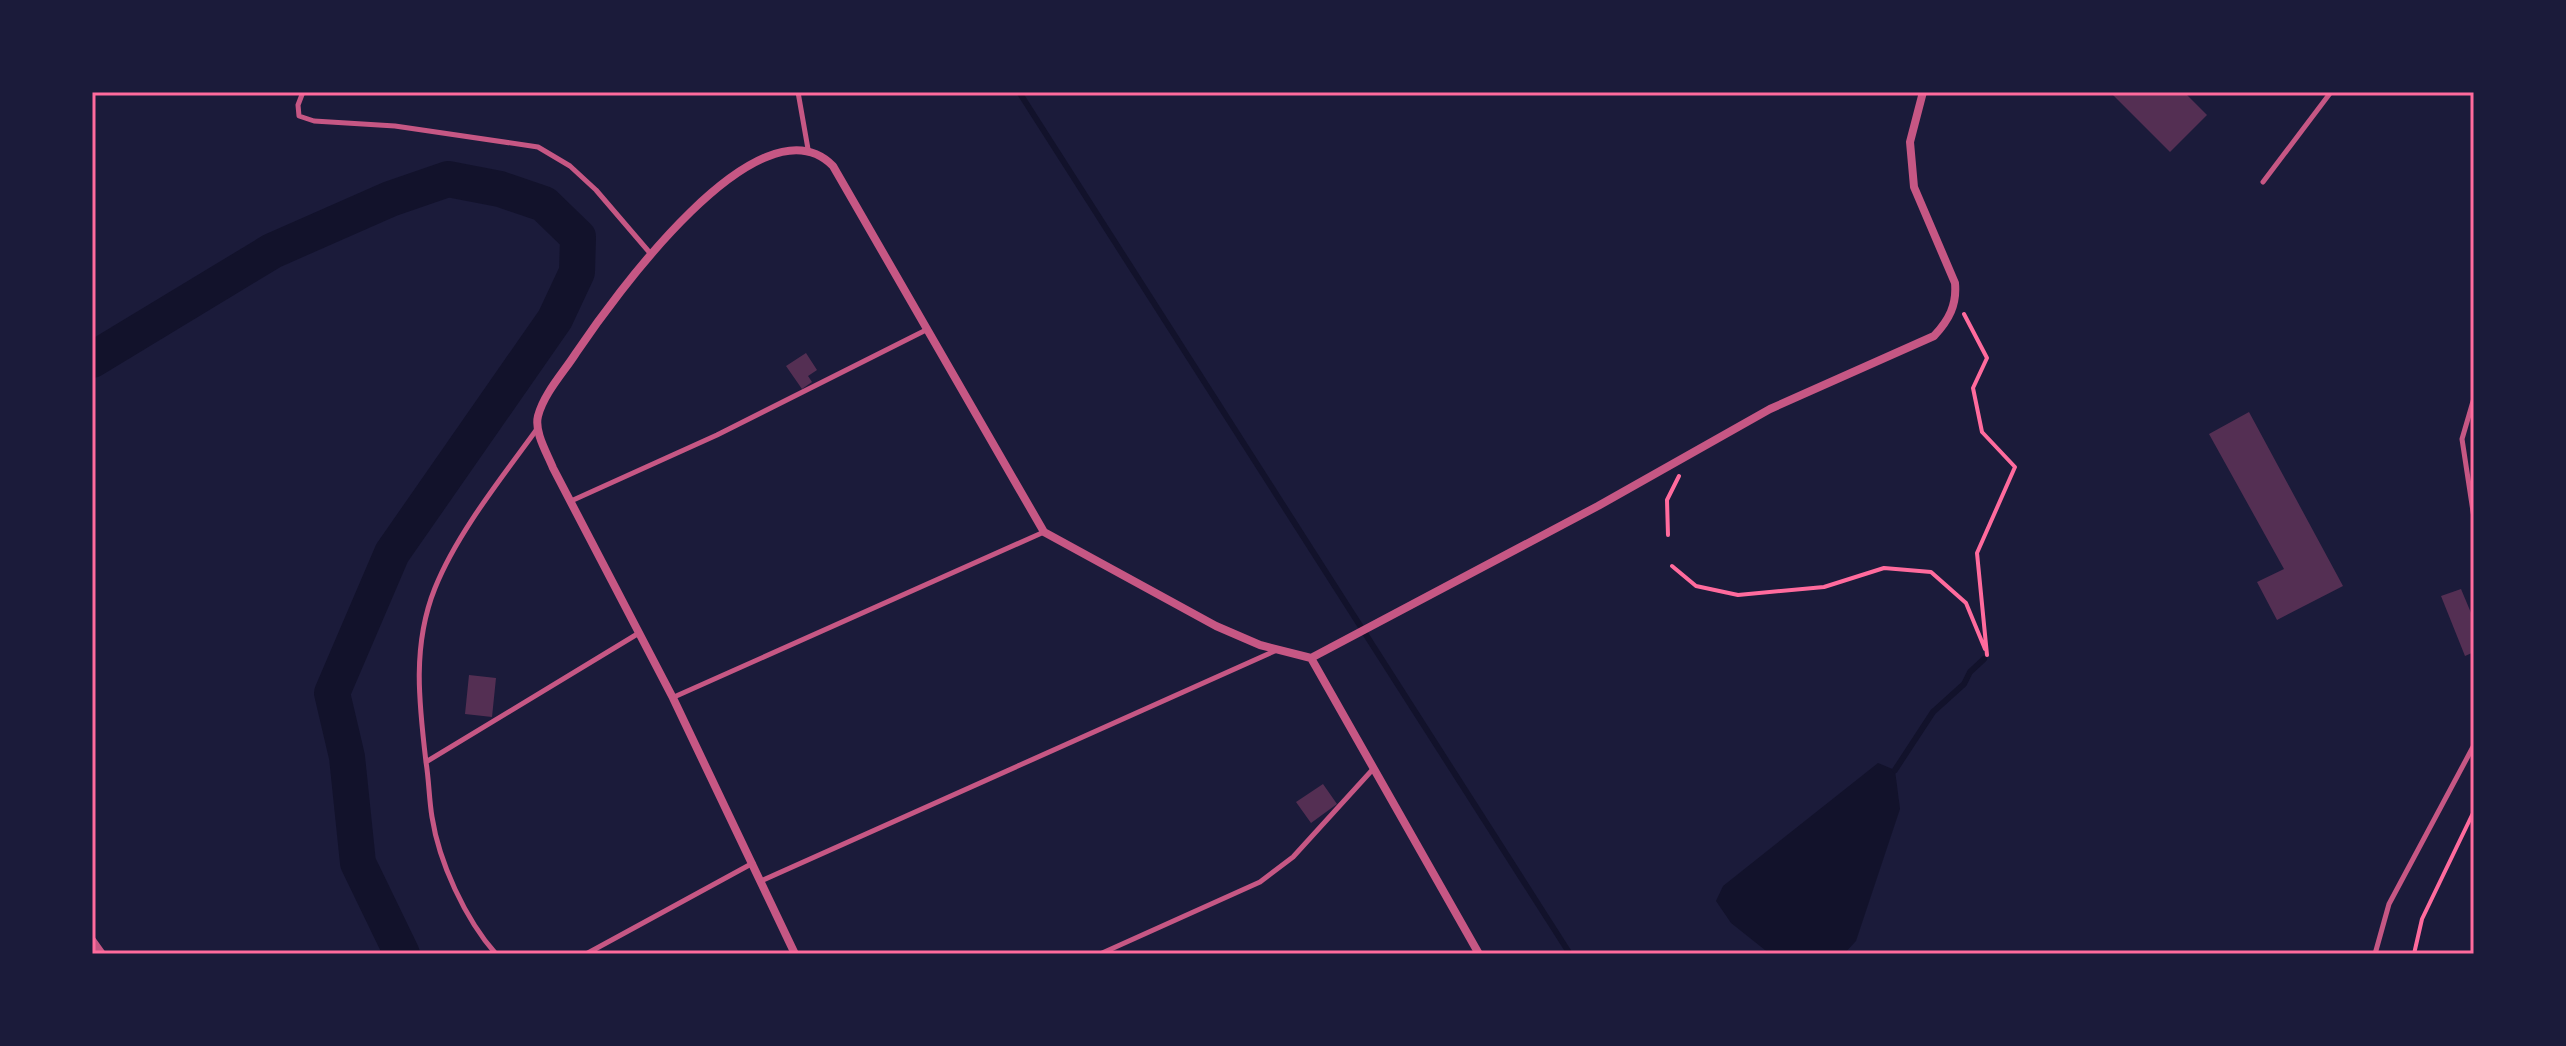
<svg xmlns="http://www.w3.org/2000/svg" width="2566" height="1046" font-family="Roboto,sans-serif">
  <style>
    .water { fill: #12122b }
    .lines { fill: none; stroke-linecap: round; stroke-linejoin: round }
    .stream { stroke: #12122b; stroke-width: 6 }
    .river { stroke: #12122b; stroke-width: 36 }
    .building { fill: #542f53 }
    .path { stroke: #ff6b9d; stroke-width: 4 }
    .service { stroke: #c65784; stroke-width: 5 }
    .minor { stroke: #c65784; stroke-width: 8 }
    .neatline { fill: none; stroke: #ff6b9d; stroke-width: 3 }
  </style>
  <rect width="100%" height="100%" fill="#1b1b3a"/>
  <path class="water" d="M1878,763l17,7 5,39 -44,132 -12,13h-74l-39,-31 -15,-22 7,-15z"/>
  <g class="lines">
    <path class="stream" d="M1019,92l551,862
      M1895,770l38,-58 31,-28 6,-12 14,-13"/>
    <path class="river" d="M92,360l180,-109 118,-52 58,-20 52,10 44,15 34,33 -1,35 -22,47 -163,234 -60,140 15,64 11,106 44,91"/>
  </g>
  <path class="building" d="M2110,92h74l23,23 -37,37z
    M806,353l11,17 -9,6 4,6 -10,7 -16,-23z
    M2249,412l94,174 -66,34 -20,-38 27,-13 -75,-135z
    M2461,589l13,31v32l-9,4 -24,-60z
    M469,675l27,3 -4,39 -27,-3z
    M1323,784l14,20 -26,19 -15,-21z"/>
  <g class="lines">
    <path class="path" d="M1964,314l23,44 -14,30 9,44 33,35 -38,86 10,102
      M1668,535l-1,-35 12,-24
      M1672,566l24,20 42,9 86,-8 60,-19 47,4 35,31 19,46
      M2414,954l8,-35 52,-108"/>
    <path class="service" d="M303,92l-5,13 1,11 15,5 81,5 143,21 32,19 26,24 54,63
      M798,92l10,57
      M2263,182l68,-90
      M2474,398l-12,41 12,79
      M571,501l146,-66 209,-105
      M674,697l370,-165
      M426,762l213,-129
      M761,881l516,-231
      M496,954c-31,-35 -57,-92 -64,-137 -3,-18 -3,-37 -6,-55 -7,-59 -14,-117 9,-174 22,-55 68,-112 102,-159
      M586,954l167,-91
      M1100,954l160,-72 33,-25 81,-89
      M2375,954l14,-50 85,-159"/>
    <path class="minor" d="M1311,658l168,296
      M92,940l10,14
      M795,954l-122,-256 -120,-230c-6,-15 -19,-36 -15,-52 6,-23 26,-44 38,-63 35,-52 184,-261 257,-187l211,366 172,94 44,19 51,13 287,-152 172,-97 164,-73c15,-16 23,-31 21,-53l-41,-96 -4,-45 13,-50"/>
  </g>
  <rect width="2566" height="1046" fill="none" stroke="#1b1b3a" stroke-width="188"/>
  <rect x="94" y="94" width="2378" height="858" class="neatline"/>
</svg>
